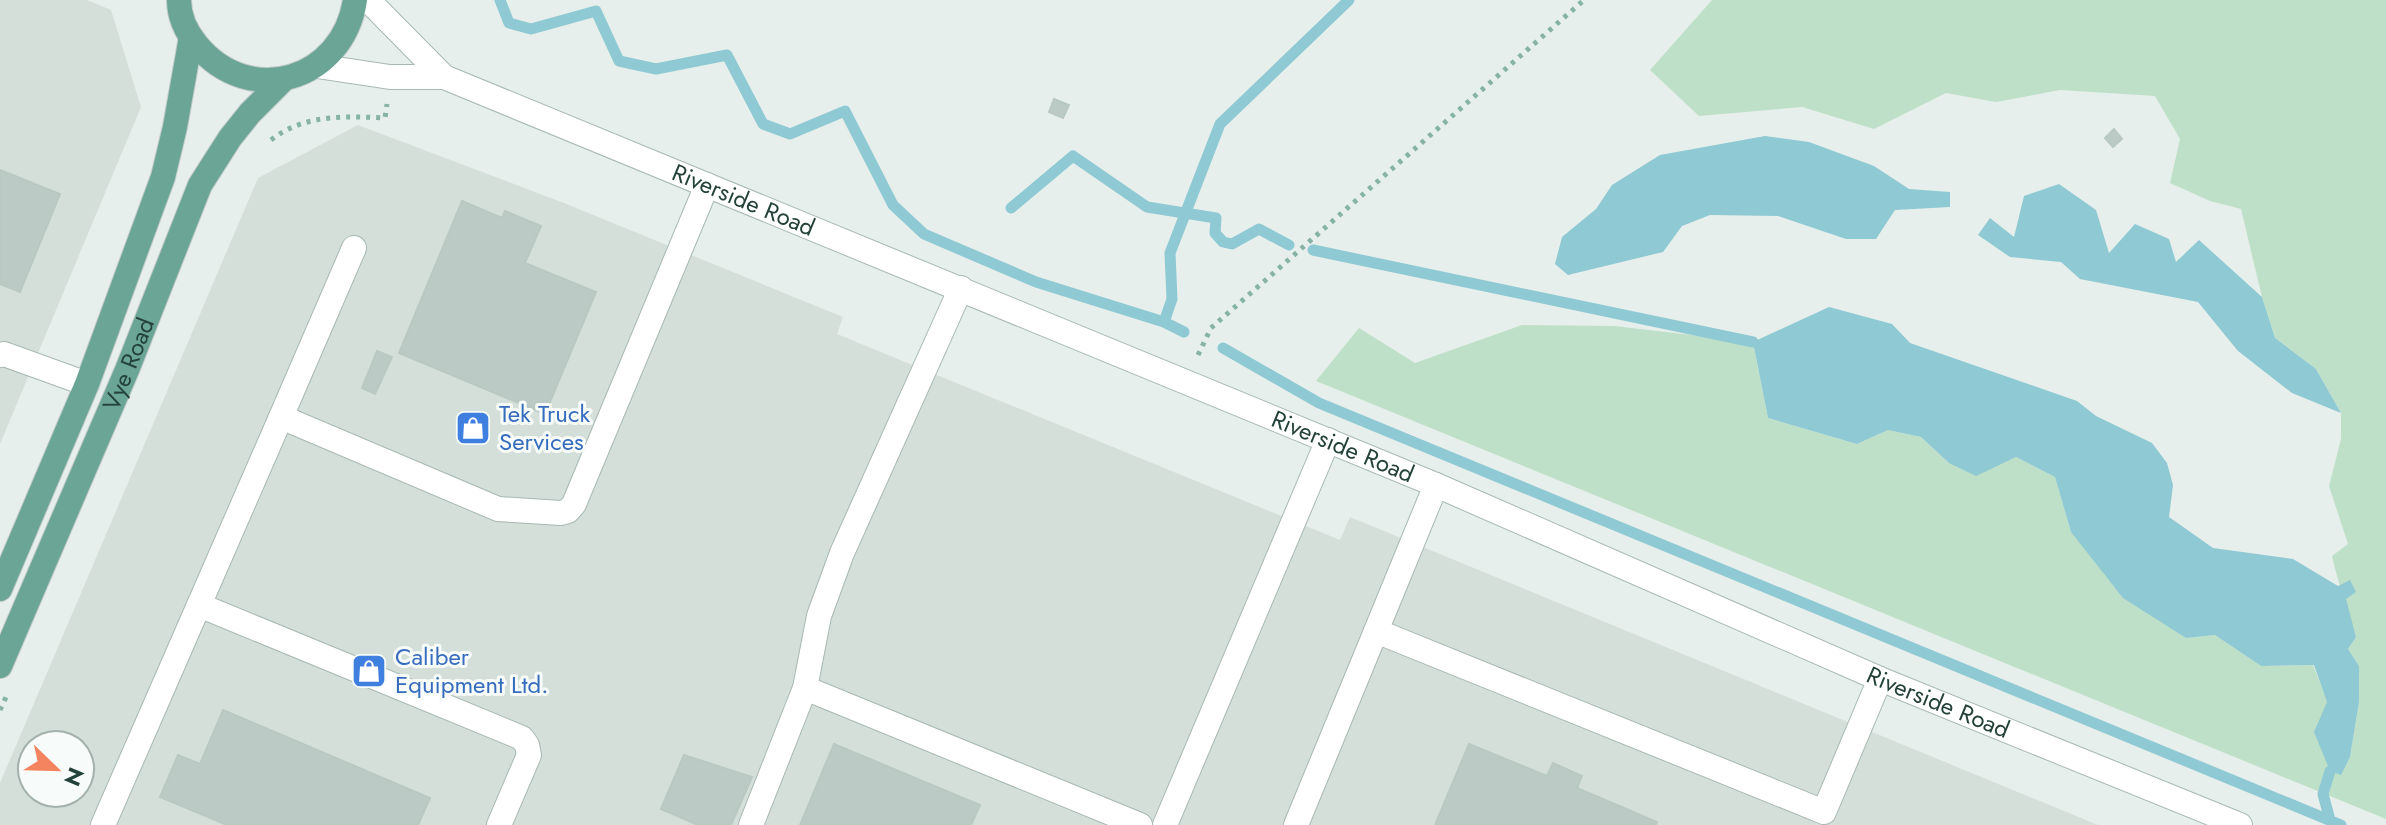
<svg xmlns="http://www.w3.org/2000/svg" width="2386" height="825" font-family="Jost,sans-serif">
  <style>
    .built { fill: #d4dfda; fill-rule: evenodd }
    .green { fill: #bfe0c8 }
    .water { fill: #8ec9d4 }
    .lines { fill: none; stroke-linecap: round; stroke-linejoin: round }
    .stream { stroke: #8ec9d4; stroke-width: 11 }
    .building { fill: #bbcac4; stroke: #b8c9c2; stroke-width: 2 }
    .minor-casing { stroke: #a8b8b2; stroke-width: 26 }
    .major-casing { stroke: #c2cac8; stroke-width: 26 }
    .path { stroke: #86b3a5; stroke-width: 5; stroke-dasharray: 4 6; stroke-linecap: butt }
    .minor { stroke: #fff; stroke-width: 24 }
    .major { stroke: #6aa596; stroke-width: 24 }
    .labels { text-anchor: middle; stroke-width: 6; stroke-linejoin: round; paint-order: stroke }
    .street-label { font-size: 24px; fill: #24423a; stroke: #f7fbf9 }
    .shop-label { font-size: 24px; fill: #366cbe; stroke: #f7fbf9; text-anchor: start }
  </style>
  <rect width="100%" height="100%" fill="#e6efeb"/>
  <path class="built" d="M0,0h87l24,10 30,97 -141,337z
    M358,125l206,78 279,114 -6,17 503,206 10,-23 748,308h-2098v-42l258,-605zM32,745h48v48h-48z"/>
  <path class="green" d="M1712,0h674v819l-1070,-438 43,-53 56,35 107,-38 92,1 139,16 15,76 89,26 31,-14 33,7 28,26 67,-6 39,20 16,55 115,106 29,-3 46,31 52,-1 37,92 9,-55v-36l-11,-17 8,-12c-8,-28 -18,-53 -24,-81l16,-12 -19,-58 12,-47v-26l-25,-44 -41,-31 -13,-41 -21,-88 -31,-8 -40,-18 10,-44 -25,-43 -95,-6 -64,12 -50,-9 -72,36 -72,-22 -103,9 -49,-46z"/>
  <path class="water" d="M1765,136l44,6 65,24 35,23 41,3v15l-55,3 -19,29h-30l-68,-23 -68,-1 -28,11 -19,26 -95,23 -13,-11 7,-27 34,-28 16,-24 48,-30z
    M2059,184l37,26 13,43 26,-29 34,15 7,23 23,-22 63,57 13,41 41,31 25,44 -49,-20 -54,-42 -40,-49 -118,-23 -19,-17 -51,-5 -32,-22 12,-17 24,19 10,-41z
    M1829,307l63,17 18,19 167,58 19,15 56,27 15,20 6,22 -4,32 44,31 80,11 45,27 12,-6 6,12 -10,7 10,38 -8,12 11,17v36l-9,55 -9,18 -11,-4 -16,-39 13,-30 -13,-37 -53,1 -46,-31 -29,3 -63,-40 -52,-66 -16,-55 -39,-20 -40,19 -27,-13 -28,-26 -33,-7 -31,14 -89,-26 -15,-76z"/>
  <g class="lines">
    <path class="stream" d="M500,0l9,23 22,6 65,-18 23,50 37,8 71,-14 36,69 27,10 55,-23 48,94 31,29 112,48 128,40 20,10
      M1011,208l62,-52 74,51 69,11 -1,15 8,9 9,2 27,-15 30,16
      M1313,250l440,92
      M1164,322l8,-23 -2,-46 50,-129 129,-124
      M1223,348l96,55 1022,422
      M2330,771l-7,23 7,26"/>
  </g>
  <path class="building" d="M1054,99l15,6 -6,13 -14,-6z
    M2114,129l8,10 -9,8 -8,-9z
    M0,170l60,24 -40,98 -20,-8z
    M462,201l40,17 3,-7 36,15 -16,37 71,29 -51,122 -146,-61z
    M377,351l15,6 -17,37 -13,-6z
    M223,710l207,88 -12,27h-191l-67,-28 18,-42 22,9z
    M834,744l146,61 -9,20h-171z
    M1469,744l78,32 6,-13 29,13 -5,12 80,34 -1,3h-221z
    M684,755l68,22 -21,48h-33l-37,-16z"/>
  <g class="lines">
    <g class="minor-casing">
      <g id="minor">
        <path id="s1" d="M368,0l76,77 992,408 444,194 360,146"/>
        <path d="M317,66l73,11h54"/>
        <path d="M354,248l-73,169 217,92 63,4 7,-2 6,-7 133,-319"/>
        <path d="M0,355l4,-1 83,30"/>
        <path d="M1436,485l-60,146 448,181 56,-133"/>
        <path d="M199,605l82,-188"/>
        <path d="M805,688l335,137"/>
        <path d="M103,825l96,-220 323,133 5,7 2,10 -30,70"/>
        <path d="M751,825l54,-137 14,-72 23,-63 119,-265"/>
        <path d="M1165,825l163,-385"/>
        <path d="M1296,825l80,-194"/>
      </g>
    </g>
    <g class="major-casing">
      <g id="major">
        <path d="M179,0c0,17 8,33 18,45 53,64 146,35 158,-45"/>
        <path d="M0,589l87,-205 76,-207 12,-50 16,-90"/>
        <path id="s2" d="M0,666l127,-296 73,-185 30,-47 20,-25 34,-34"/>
      </g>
    </g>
    <path class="path" d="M271,140c33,-26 74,-24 114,-22l2,-14
      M1198,355l13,-27 373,-328
      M0,710l7,-15"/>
    <use href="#minor" class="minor"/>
    <use href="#major" class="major"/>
  </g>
  <defs>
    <g id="shop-square" transform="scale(1.8)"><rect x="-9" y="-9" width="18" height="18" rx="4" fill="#3f7fe0" stroke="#f7fbf9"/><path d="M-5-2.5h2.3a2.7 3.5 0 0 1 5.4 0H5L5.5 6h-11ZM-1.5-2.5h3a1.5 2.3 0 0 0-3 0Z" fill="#fff"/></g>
  </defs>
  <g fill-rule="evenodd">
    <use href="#shop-square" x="473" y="428"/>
    <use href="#shop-square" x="369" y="671"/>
  </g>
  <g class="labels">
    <g class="street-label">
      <text dy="8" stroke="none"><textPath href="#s1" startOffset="432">Riverside Road</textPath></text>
      <text dy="8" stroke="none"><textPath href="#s2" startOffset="328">Vye Road</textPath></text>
      <text dy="8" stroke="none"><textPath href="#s1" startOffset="1080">Riverside Road</textPath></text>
      <text dy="8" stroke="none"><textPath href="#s1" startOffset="1728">Riverside Road</textPath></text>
    </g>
    <g class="shop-label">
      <text x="499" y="422">Tek Truck<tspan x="499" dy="28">Services</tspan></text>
      <text x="395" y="665">Caliber<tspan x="395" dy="28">Equipment Ltd.</tspan></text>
    </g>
  </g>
  <g transform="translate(56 769) rotate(113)"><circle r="38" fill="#f7fbf9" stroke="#a3b1ad" stroke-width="2"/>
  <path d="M0-6L14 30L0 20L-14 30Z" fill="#f4845f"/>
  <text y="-12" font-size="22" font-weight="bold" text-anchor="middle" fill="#24423a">N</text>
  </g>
</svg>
